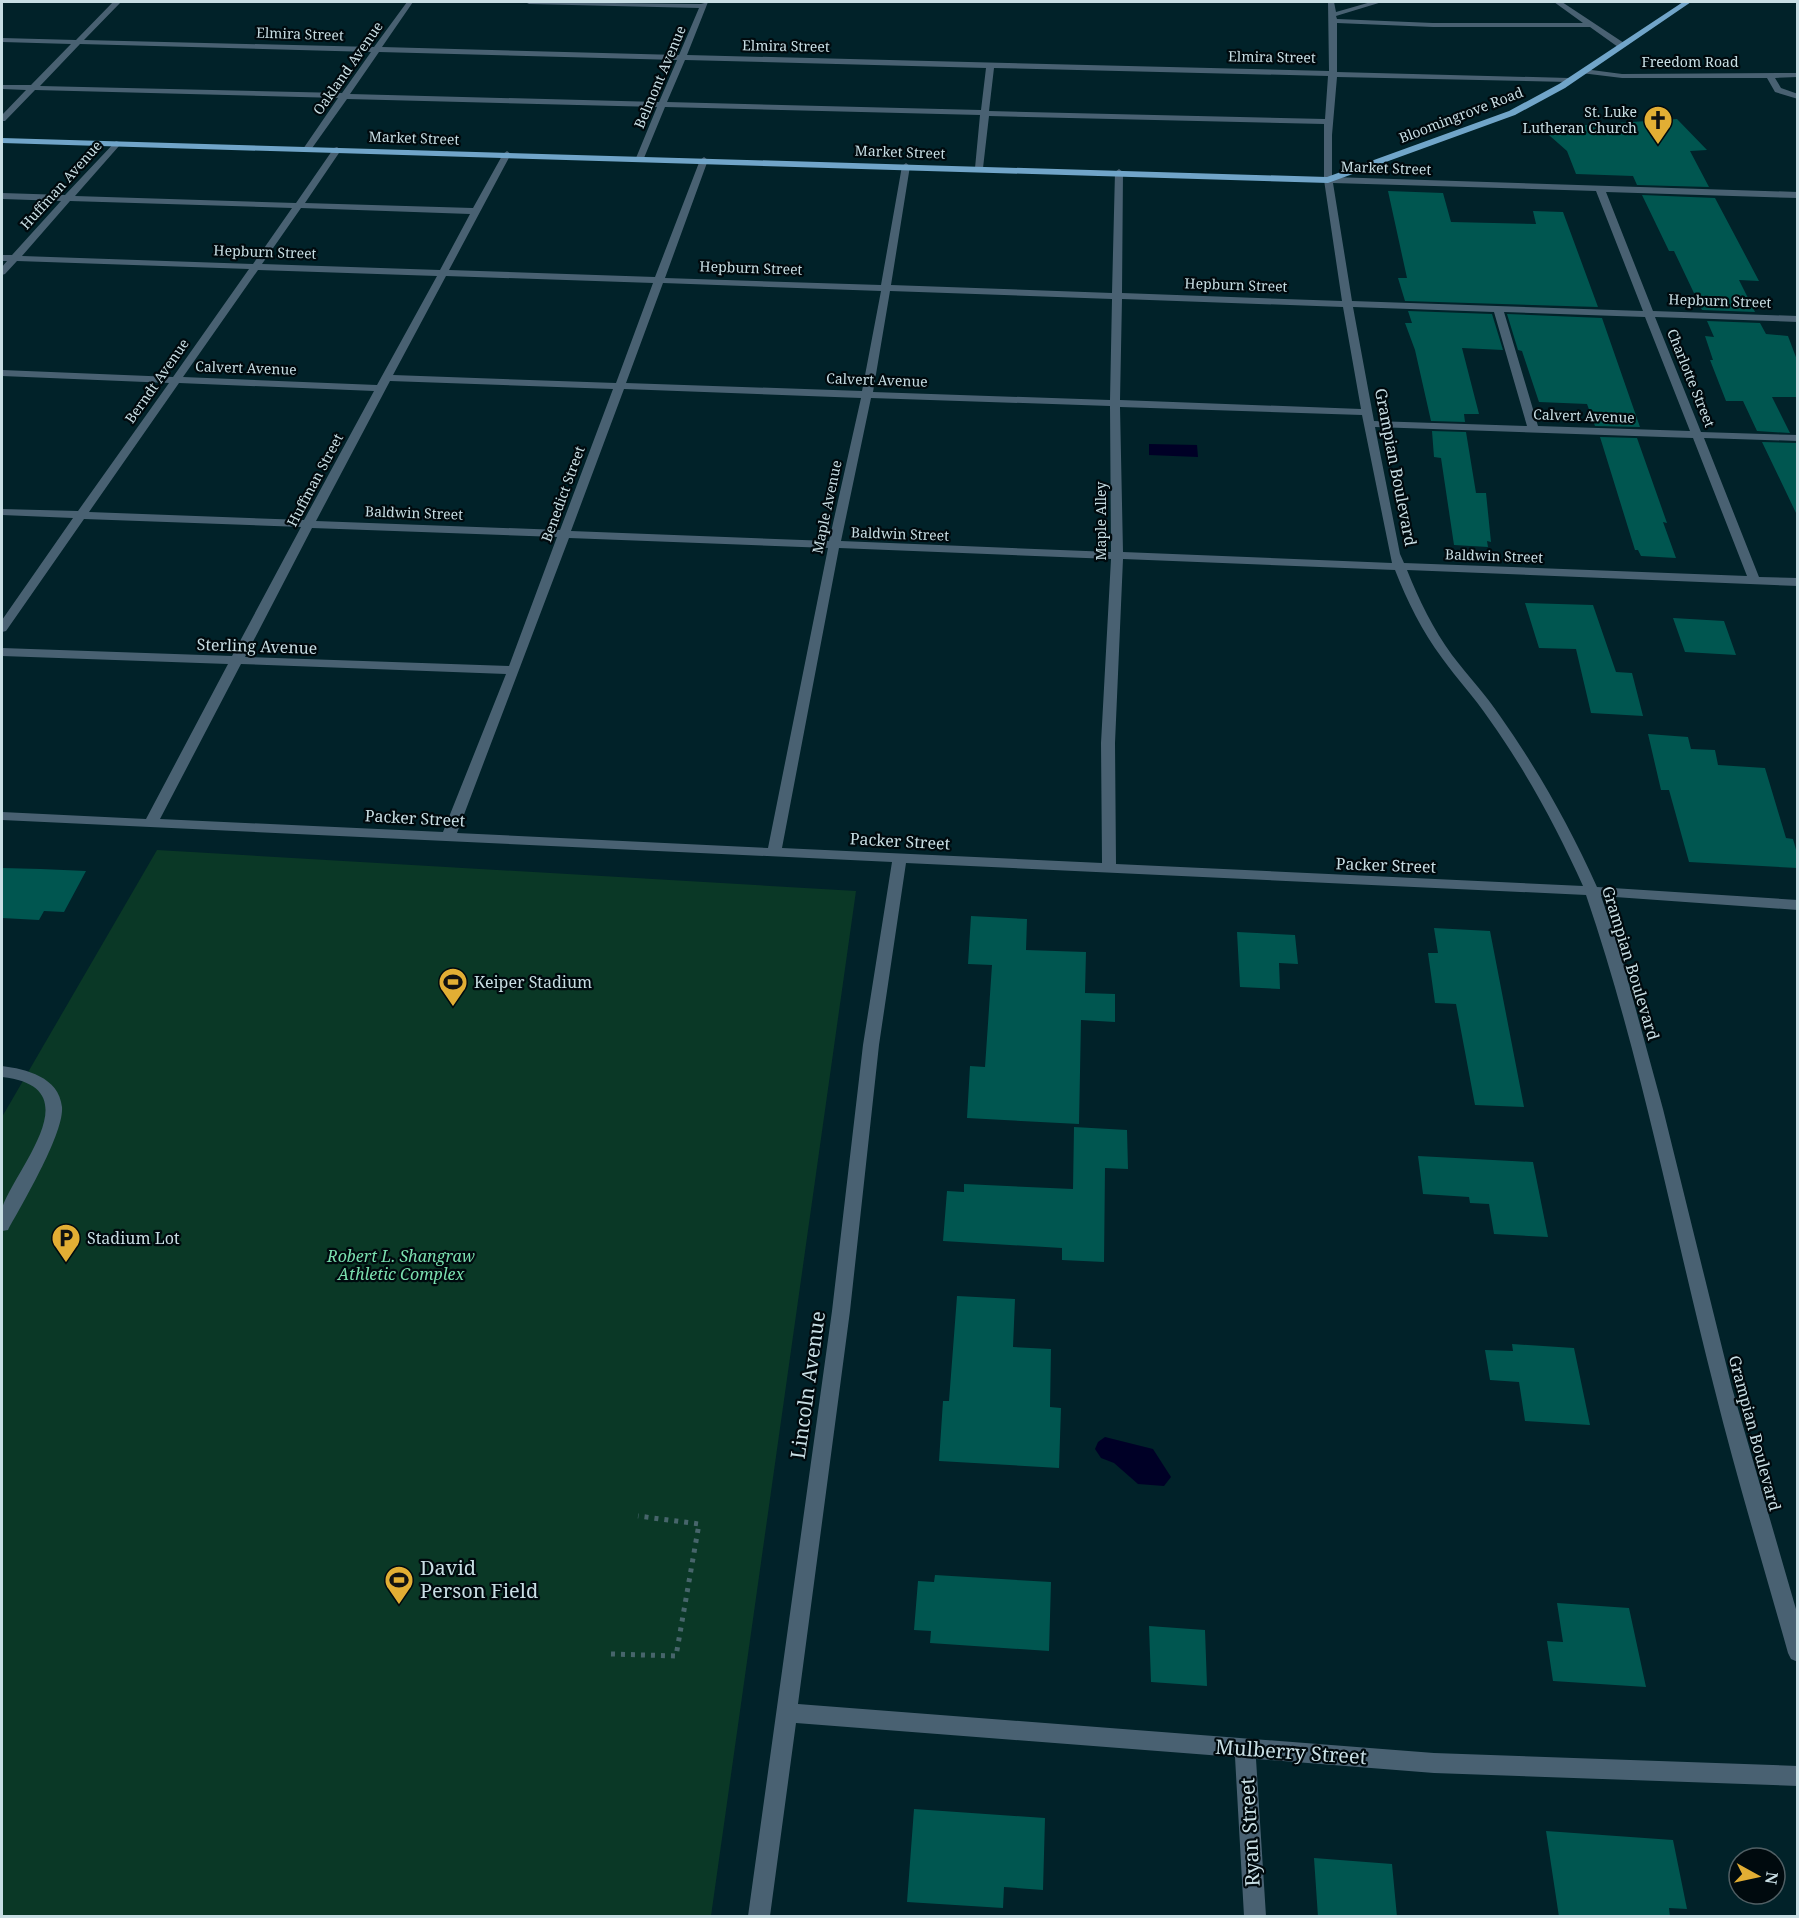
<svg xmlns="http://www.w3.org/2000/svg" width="1799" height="1918" font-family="'Noto Serif',serif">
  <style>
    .green { fill: #0a3826 }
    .water { fill: #000026 }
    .building { fill: #005650 }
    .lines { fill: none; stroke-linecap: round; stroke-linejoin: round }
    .path { stroke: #47656b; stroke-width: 5; stroke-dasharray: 4 6; stroke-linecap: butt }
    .minor { fill: #496172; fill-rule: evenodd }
    .major { fill: #71a5c9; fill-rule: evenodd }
    .labels { text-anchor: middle; stroke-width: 4.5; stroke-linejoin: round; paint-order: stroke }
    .far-street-label { font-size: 14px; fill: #c8dee4; stroke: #000a0e }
    .far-poi-label { font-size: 14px; fill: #c8dee4; stroke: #000a0e; text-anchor: end }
    .street-label { font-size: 16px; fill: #c8dee4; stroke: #000a0e }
    .poi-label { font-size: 16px; fill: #c8dee4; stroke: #000a0e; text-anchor: start }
    .park-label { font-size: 16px; font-style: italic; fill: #7ae0af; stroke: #000a0e }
    .near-street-label { font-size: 20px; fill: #c8dee4; stroke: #000a0e }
    .near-poi-label { font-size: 20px; fill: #c8dee4; stroke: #000a0e; text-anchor: start }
  </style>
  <rect width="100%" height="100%" fill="#012229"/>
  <path class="green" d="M157,850l699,41 -145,1025h-709v-799z"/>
  <path class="water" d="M1149,444l48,1 1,12 -49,-2z
    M1105,1437l48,12 18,28 -7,9 -26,-2 -24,-21 -13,-5 -6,-9 3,-7z"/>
  <path class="building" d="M1677,119l30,31 -17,1 19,36 -72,-2 -4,-9 -57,-2 -9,-23 -26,-23z
    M1388,191l55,2 8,29 85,2 -3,-13 30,1 35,95 -193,-6 -7,-23h9z
    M1642,195l73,3 44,83 -20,-1 16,32 -53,-2 -28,-59h-5z
    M1408,311l84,3 11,36 -41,-2 17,66h-15l1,8 -34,-1 -16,-71 -10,-27h7z
    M1507,314l95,4 38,109 -45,-1 -8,-22 -48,-2 -17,-51 -4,-1z
    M1707,321l53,2 6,11 22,2 9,24v37h-25l18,36 -33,-2 -14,-30h-17l-16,-41h3l-8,-24 9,1z
    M1432,431l34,1 10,61h10l5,49 -4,-1 1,6 -34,-2 -13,-87 -7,-1z
    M1600,437l37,1 30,85 -4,-1 13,36 -35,-2 -3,-6h-3z
    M1762,442l34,1 1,4v68z
    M1525,603l68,2 23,67 16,1 11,43 -52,-3 -15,-64 -37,-1z
    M1673,618l51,3 12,34 -51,-3z
    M1648,734l40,3 3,12 24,1 3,15 47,3 21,70 7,1 4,14v15l-108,-6 -20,-72h-8z
    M2,868l39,1 45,2 -22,41 -20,-1 -5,9 -37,-2z
    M971,916l56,3 -1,31 60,2 -1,41 30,1v28l-34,-2 -2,104 -112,-6 3,-52 15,1 7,-102 -24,-1z
    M1434,928l56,3 34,176 -49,-2 -19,-101 -21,-1 -7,-50h10z
    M1237,932l58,3 3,29 -19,-1 1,26 -40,-2z
    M1074,1127l53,3 1,39 -23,-1 -1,94 -42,-2v-12l-119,-7 4,-50 17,1v-8l109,5z
    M1418,1156l115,6 15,75 -54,-3 -5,-30 -19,-1 -1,-6 -46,-3z
    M957,1296l58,3 -2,48 38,2 -1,58 11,1 -2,60 -120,-7 4,-60h6z
    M1512,1344l62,4 16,77 -65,-4 -6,-39 -29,-2 -5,-30 28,1z
    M935,1575l116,7 -2,69 -119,-8 1,-12 -17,-1 4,-49 16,1z
    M1557,1603l72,5 17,79 -93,-6 -6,-40 16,1z
    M1149,1626l56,4 2,56 -56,-4z
    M914,1809l131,9 -2,72 -39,-3 -1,21 -96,-6z
    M1546,1831l127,9 14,69 -18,-1 1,9h-111z
    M1314,1858l78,6 5,53h-79z"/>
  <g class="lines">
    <path class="path" d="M611,1654l65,2 23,-132 -61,-8"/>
    <path class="minor" d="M113,2h8l-37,38 290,7 33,-45h6l-31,45 297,8 20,-47 -170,-4 -4,-2 176,2 7,-2 -21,53 642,16 -1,-69h6l2,10 35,-10h11l-46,14 1,3 96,4h150l-29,-21h8l62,41v4h-6l-28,-20h-157l-96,-4v49l232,6 4,2 -4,2 -232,-5 -5,58v42l466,15v6l-192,-6 47,119 145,5v6l-143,-5 46,115 97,3v6l-94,-3 55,139 39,1v8l-391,-16c12,30 26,59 45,85 16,21 34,40 48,61 38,54 70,111 97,171l201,13v10l-197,-14 20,59 42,154 69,279 66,228v46l-7,-3 -3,-6c-25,-89 -52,-177 -74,-266 -42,-164 -73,-331 -128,-492l-680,-32 -27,182 -29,266 -52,393 636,49 364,13v20l-364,-13 -178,-14 10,157h-22l-9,-159 -439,-34 -26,193h-22l84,-605 31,-266 29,-183 -890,-42v-8l144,7 82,-155 -226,-8v-8l230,8 69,-129 -217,-8 -78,112 -4,1v-12l71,-102 -71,-3v-6l76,2 91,-128 -167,-7v-6l171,7 76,-108 -232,-8 -12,13 -3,1v-8l5,-6h-5v-6h10l49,-54 -59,-2v-6l63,2 51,-54 3,1v4l-44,50 221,7 38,-55 3,-1 4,3 -36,53 168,5 30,-54 4,-3 4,3 -62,116 206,7 45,-117 4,-3 4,3 -43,118 216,7 21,-119 4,-3 4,3 -19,119 221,8 3,-121 4,-3 4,3 -1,121 220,8 -18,-121v-56l-335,-8 -6,52 -4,3 -4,-3 5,-53 -315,-8 -21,51 -4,3 -4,-3 21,-51 -310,-8 -37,52 -3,1 -4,-3 35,-51 -303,-8 -30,31h-3v-6l24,-25 -24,-1v-4h29l40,-41 -69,-2v-4l74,2zM80,44l291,8 -29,41 -302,-7zM379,52l298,8 -18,42 -309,-8zM685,60l301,8 -5,42 -314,-8zM994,68l334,8 -3,43 -336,-8zM1333,183l263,8 47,120 -291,-10zM70,201l222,7 -39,56 -231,-8zM301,208l169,6 -30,56 -178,-6zM258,270l179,6 -60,109 -194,-8zM446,276l207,7 -37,100 -223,-8zM663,283l218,8 -19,100 -236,-8zM890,291l222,8 -2,101 -237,-8zM1122,299l221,8 18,102 -241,-9zM1353,307l141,5 33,114 -153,-5zM1504,312l141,5 45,114 -152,-5zM390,381l223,8 -53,141 -244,-9zM179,383l195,8 -70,129 -215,-8zM624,389l237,9 -32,143 -258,-10zM871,398l239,8 1,146 -270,-11zM1120,407l242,8 30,148 -269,-11zM1375,427l318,11 54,138 -343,-13 -4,-9zM312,528l245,9 -48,129 -264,-9zM569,538l259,10 -60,300 -311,-15zM839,548l272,11 -10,184 1,120 -320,-15zM1123,559l272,11c12,31 27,61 47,88 15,21 33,40 47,61 37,52 68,109 94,167l-467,-22 -1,-121zM241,664l265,10 -63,158 -283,-13z
      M1584,69l38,5 176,-1v4l-23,1 6,10 17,6v5l-23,-7 -8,-14h-145l-41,-5 -1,-2z
      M2,1066c24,3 57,11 60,41 2,27 -40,97 -54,123l-6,1c-1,-6 -2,-16 0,-23 15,-42 90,-121 0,-131z"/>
    <path class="major" d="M1683,2h8l-126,86 -50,27 -187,68 -1326,-40v-5l1325,39 182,-66 50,-27z"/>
  </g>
  <defs>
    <g id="church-pin" transform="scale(1.5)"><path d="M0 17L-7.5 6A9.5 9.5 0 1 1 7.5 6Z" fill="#e2ae34" stroke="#000a0e"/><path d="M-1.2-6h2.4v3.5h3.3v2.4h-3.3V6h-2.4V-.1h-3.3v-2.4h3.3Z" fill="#111"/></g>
    <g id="stadium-pin" transform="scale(1.5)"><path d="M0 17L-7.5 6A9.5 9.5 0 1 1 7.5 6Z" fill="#e2ae34" stroke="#000a0e"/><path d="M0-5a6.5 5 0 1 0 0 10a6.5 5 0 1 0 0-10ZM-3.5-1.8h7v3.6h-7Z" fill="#111"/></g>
    <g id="parking-pin" transform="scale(1.5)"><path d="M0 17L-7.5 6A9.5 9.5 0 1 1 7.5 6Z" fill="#e2ae34" stroke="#000a0e"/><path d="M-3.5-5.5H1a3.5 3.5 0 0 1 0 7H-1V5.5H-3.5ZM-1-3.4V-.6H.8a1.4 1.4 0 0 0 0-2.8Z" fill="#111"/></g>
  </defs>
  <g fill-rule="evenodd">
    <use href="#church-pin" x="1658" y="120"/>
    <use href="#stadium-pin" x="453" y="982"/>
    <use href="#parking-pin" x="66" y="1238"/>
    <use href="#stadium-pin" x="399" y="1580"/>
  </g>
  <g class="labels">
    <g class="far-street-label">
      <text transform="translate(300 34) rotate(2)" y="5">Elmira Street</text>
      <text transform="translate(786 46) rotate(1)" y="5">Elmira Street</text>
      <text transform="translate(1272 57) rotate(1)" y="5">Elmira Street</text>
      <text x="1690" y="67">Freedom Road</text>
      <text transform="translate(348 68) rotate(-55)" y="5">Oakland Avenue</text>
      <text transform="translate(660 77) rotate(-67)" y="5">Belmont Avenue</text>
      <text transform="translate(1461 115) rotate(-21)" y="5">Bloomingrove Road</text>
      <text transform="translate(414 138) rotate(2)" y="5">Market Street</text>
      <text transform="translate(900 152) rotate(2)" y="5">Market Street</text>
      <text transform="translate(1386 168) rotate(2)" y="5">Market Street</text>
      <text transform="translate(61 185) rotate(-48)" y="5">Huffman Avenue</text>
      <text transform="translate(265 252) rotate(2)" y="5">Hepburn Street</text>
      <text transform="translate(751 268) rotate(2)" y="5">Hepburn Street</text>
      <text transform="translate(1236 285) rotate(2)" y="5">Hepburn Street</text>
      <text transform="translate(1720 301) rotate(2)" y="5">Hepburn Street</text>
      <text transform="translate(246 368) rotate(2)" y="5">Calvert Avenue</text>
      <text transform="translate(1691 378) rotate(68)" y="5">Charlotte Street</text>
      <text transform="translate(877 380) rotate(2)" y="5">Calvert Avenue</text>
      <text transform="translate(157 381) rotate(-55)" y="5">Berndt Avenue</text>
      <text transform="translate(1584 416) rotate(2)" y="5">Calvert Avenue</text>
      <text transform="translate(315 480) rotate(-62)" y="5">Huffman Street</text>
      <text transform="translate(563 494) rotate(-70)" y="5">Benedict Street</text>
      <text transform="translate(827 507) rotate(-78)" y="5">Maple Avenue</text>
      <text transform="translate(414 513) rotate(2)" y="5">Baldwin Street</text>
      <text transform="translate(1101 521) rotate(-90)" y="5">Maple Alley</text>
      <text transform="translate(900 534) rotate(2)" y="5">Baldwin Street</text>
      <text transform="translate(1494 556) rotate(2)" y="5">Baldwin Street</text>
    </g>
    <g class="far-poi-label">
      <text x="1637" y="117">St. Luke<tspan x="1637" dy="16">Lutheran Church</tspan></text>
    </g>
    <g class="street-label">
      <text transform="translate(1396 467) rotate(79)" y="6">Grampian Boulevard</text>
      <text transform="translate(257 646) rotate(2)" y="6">Sterling Avenue</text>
      <text transform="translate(415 818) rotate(3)" y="6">Packer Street</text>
      <text transform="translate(900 841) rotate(3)" y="6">Packer Street</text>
      <text transform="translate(1386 865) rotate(2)" y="6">Packer Street</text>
      <text transform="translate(1631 963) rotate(73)" y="6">Grampian Boulevard</text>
      <text transform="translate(1755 1433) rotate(75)" y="6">Grampian Boulevard</text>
    </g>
    <g class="poi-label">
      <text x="474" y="988">Keiper Stadium</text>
      <text x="87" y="1244">Stadium Lot</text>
    </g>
    <g class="park-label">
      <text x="401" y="1262">Robert L. Shangraw<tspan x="401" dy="18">Athletic Complex</tspan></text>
    </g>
    <g class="near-street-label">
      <text transform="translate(808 1385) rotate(-82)" y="7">Lincoln Avenue</text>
      <text transform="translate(1291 1752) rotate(4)" y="7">Mulberry Street</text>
      <text transform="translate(1250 1832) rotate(-93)" y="7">Ryan Street</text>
    </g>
    <g class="near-poi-label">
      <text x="420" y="1575">David<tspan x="420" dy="23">Person Field</tspan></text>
    </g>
  </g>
  <rect width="1799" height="1918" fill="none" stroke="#c8dee4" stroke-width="6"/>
  <g transform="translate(1757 1876) rotate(98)"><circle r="28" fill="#000a0e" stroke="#505f64" stroke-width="1.5"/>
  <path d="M0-4.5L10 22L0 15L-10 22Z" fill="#e2ae34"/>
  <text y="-9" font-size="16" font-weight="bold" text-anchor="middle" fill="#c8dee4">N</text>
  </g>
</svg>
